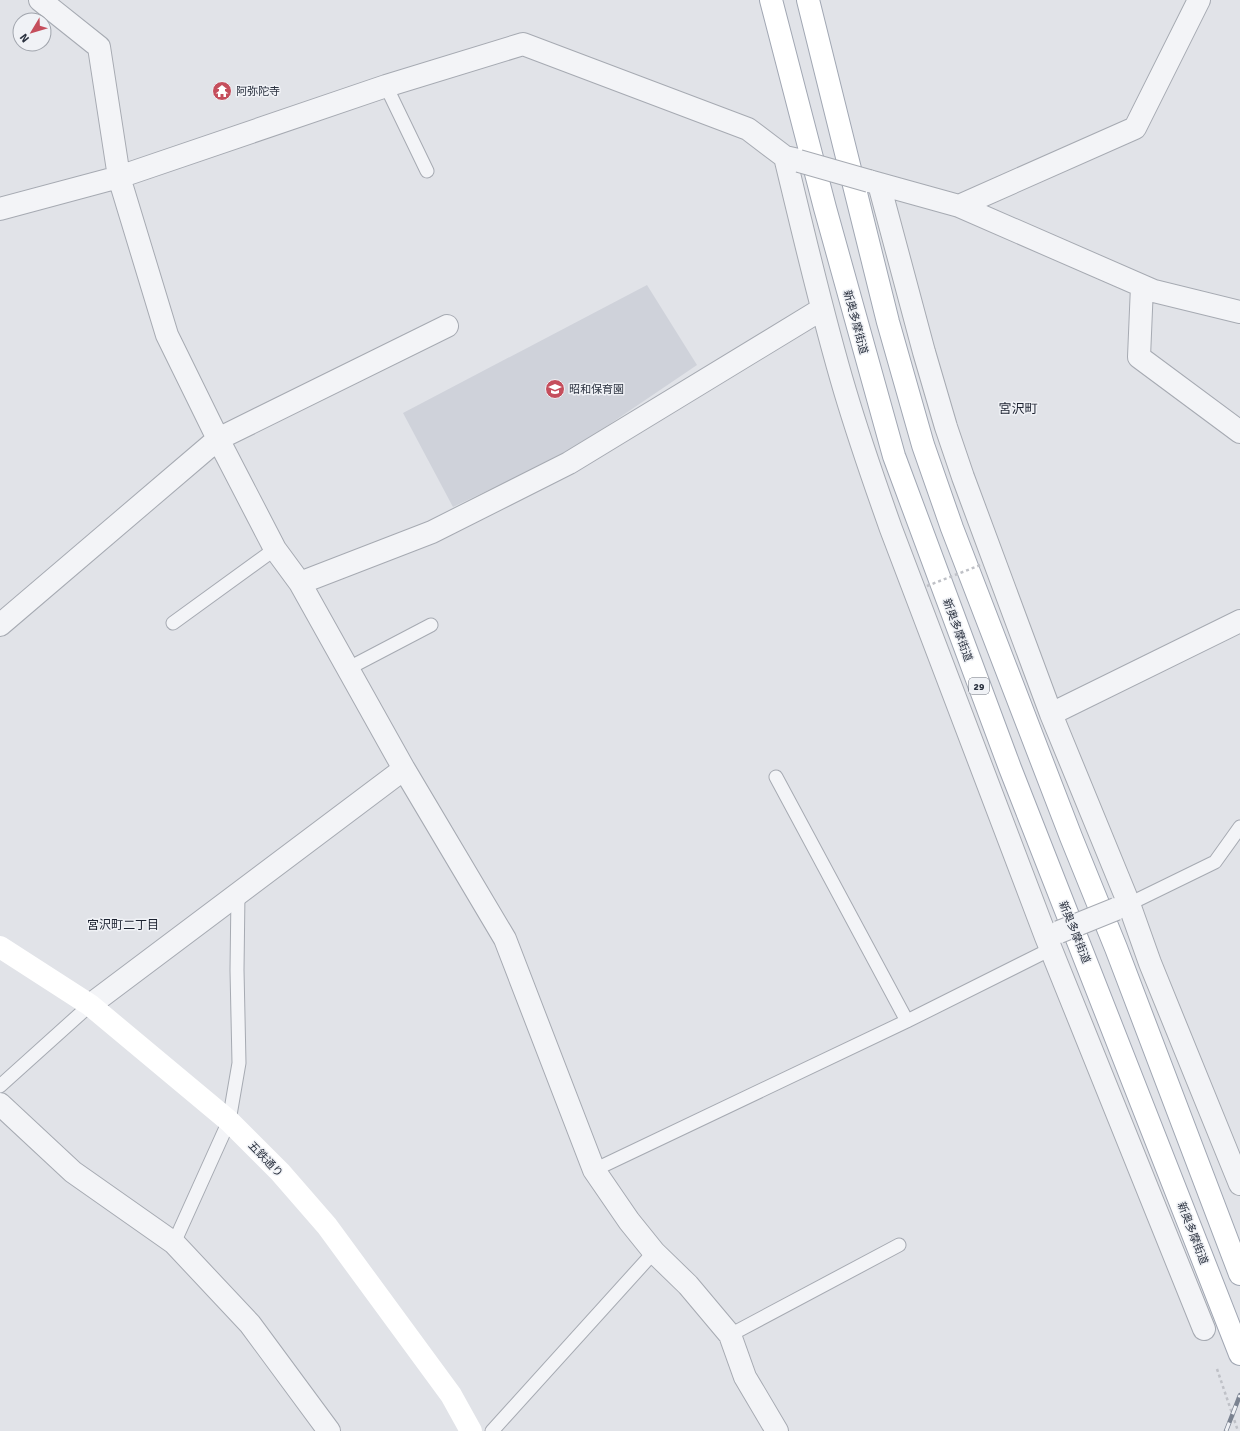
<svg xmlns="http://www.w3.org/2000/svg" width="1240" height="1431" font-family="Signika,'Noto Sans JP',sans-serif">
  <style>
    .built { fill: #cfd2da }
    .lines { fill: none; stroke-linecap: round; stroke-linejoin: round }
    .lane-casing { stroke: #a6aab2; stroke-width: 15 }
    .street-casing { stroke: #a6aab2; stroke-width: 24 }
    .primary-casing { stroke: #a1a7b3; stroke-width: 24 }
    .path { stroke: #bfc1c7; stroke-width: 2.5; stroke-dasharray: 3 3; stroke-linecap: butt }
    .lane { stroke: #f3f4f7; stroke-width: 13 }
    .street { stroke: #f3f4f7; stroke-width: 22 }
    .secondary { stroke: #fff; stroke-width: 22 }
    .primary { stroke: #fff; stroke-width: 22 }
    .rail-casing { stroke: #7b8391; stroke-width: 4.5 }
    .rail { stroke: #f0f2f6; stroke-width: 3; stroke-dasharray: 9; stroke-linecap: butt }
    .street-bridge-casing { stroke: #a6aab2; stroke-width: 24; stroke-linecap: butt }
    .path-bridge { stroke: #bfc1c7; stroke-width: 2.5; stroke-dasharray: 3 3; stroke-linecap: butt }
    .street-bridge { stroke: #f3f4f7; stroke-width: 22 }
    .labels { text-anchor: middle; stroke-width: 3; stroke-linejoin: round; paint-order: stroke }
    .shield { fill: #f0f2f6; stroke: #656b76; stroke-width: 1 }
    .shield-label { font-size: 10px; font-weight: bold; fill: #2a313f }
    .poi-label { font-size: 11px; fill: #2a313f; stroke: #f0f2f6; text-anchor: start }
    .street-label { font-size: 11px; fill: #2a313f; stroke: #f0f2f6 }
    .neighbourhood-label { font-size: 12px; fill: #1c2230; stroke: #f0f2f6 }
    .quarter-label { font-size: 13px; fill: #1c2230; stroke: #f0f2f6 }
  </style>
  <rect width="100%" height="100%" fill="#e1e3e8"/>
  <path class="built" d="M647,285l50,80 -130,88 -114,54 -50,-94z"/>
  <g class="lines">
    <g class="lane-casing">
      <path id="lane" d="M386,86l41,85
        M173,623l102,-74
        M347,669l84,-44
        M776,777l131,244
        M1129,904l86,-42 25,-35
        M0,1086l90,-81
        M594,1170l313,-149 144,-72
        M174,1243l55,-122 10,-58 -2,-93 1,-77
        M730,1335l169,-90
        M492,1431l162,-179"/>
    </g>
    <g class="street-casing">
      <path id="street" d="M40,0l59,47 20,130 48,158 51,104 57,110 25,34 104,186 101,170 89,231 35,51 25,31 34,33 42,50 15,42 32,54
        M785,157c19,78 37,157 60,234 14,47 30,93 46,138l155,408 158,392
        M869,181l90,25 195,85 86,21
        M879,184l45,168 22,75 17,50 88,237 78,190 21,59 90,221
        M959,206l176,-78 64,-128
        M0,209l119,-32 267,-91 137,-42 225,85 37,28 13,3
        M1142,286l-3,71 101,75
        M300,583l132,-51 137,-69 253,-154
        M0,625l218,-186 229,-113
        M1051,714l189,-93
        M90,1005l314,-236
        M0,1104l73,68 101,71 76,81 79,107"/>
    </g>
    <g class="primary-casing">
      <path id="primary" d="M771,0l54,208 69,248 116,312 230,586
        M808,0l80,322 35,123 29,83 119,309 45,111 124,326"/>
    </g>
    <path class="path" d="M1217,1369l21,62"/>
    <use href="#lane" class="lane"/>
    <use href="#street" class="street"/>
    <path class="secondary" d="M0,947l90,58 139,116 51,51 47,54 124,169 20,36"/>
    <use href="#primary" class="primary"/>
    <g class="rail-casing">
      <path id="rail" d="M1226,1431l14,-36"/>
    </g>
    <use href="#rail" class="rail"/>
    <g class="street-bridge-casing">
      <path id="street-bridge" d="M799,161l70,20
        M1059,932l57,-23"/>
    </g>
    <path class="path-bridge" d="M927,586l56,-22"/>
    <use href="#street-bridge" class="street-bridge"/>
  </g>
  <defs>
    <g id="temple-disc" transform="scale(1)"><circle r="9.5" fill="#c54e5c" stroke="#f0f2f6"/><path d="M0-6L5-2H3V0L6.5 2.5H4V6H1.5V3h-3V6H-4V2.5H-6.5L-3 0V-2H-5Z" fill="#fff"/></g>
    <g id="school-disc" transform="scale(1)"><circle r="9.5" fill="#c54e5c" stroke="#f0f2f6"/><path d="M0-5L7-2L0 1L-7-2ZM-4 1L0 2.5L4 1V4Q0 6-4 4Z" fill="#fff"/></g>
  </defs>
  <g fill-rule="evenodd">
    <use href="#temple-disc" x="222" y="91"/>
    <use href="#school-disc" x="555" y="389"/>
  </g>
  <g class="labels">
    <rect class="shield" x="969" y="678" width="20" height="16" rx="3"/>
    <g class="shield-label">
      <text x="979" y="690">29</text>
    </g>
    <g class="poi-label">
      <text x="236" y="95">阿弥陀寺</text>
      <text x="569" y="393">昭和保育園</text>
    </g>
    <g class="street-label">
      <text transform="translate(856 322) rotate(75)" y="4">新奥多摩街道</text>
      <text transform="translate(958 630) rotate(70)" y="4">新奥多摩街道</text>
      <text transform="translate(1075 932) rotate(68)" y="4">新奥多摩街道</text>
      <text transform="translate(266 1159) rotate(46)" y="4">五鉄通り</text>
      <text transform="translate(1193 1233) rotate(69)" y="4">新奥多摩街道</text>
    </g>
    <g class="neighbourhood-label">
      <text x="123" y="929">宮沢町二丁目</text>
    </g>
    <g class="quarter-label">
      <text x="1018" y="413">宮沢町</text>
    </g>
  </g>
  <g transform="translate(32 32) rotate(232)"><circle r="19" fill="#f0f2f6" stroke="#a1a5ad"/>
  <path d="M0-3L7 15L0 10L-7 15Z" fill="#c54e5c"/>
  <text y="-6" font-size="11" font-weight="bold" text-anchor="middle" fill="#2a313f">N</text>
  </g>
</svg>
